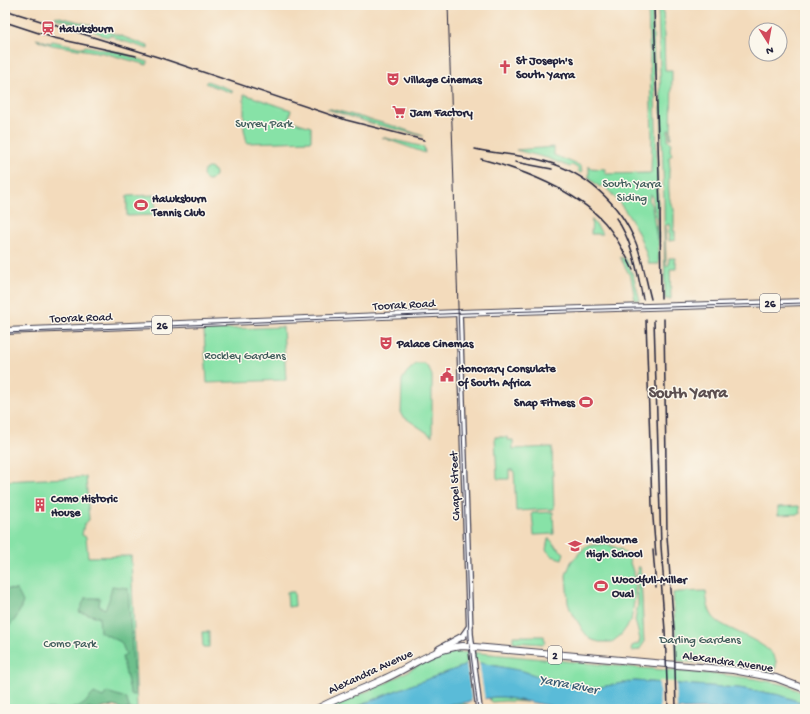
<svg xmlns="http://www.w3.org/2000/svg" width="810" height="714" font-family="'Gochi Hand',sans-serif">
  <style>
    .green { fill: #87e2a7; stroke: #548271; fill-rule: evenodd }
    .forest { fill: #6dc08c; stroke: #487164 }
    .water { fill: #5abbd8; stroke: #3e6e8a }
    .pier { fill: #f3dbbc }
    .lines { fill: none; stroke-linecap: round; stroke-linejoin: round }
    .secondary-casing { stroke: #413e4e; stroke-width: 8 }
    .primary-casing { stroke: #413e4e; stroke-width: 8 }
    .secondary { stroke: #fff; stroke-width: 5.5 }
    .primary { stroke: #fff; stroke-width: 6 }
    .tram { stroke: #22223b; stroke-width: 1 }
    .rail { stroke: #22223b; stroke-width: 1.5 }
    .labels { text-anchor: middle; stroke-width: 3; stroke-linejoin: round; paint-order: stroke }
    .shield { fill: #fbf7ec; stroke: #636270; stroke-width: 1 }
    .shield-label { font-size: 11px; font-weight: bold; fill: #22223b }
    .poi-label { font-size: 12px; font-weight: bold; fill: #22223b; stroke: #fbf7ec; text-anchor: start }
    .park-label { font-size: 12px; fill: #405c5b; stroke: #fbf7ec }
    .street-label { font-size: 12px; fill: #22223b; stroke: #fbf7ec }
    .water-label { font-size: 13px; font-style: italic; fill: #365872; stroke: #fbf7ec }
    .district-label { font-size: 16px; font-weight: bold; fill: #5b4f50; stroke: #fbf7ec }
  </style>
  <rect width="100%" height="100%" fill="#fbf7ec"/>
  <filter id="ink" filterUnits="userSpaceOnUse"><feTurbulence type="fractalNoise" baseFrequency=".025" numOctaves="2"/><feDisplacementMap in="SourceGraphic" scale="8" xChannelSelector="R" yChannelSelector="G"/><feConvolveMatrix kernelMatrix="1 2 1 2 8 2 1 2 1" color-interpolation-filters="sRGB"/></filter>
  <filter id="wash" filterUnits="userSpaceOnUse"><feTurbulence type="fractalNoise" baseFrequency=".012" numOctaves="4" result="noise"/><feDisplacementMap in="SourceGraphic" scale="16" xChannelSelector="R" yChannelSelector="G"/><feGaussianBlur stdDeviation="0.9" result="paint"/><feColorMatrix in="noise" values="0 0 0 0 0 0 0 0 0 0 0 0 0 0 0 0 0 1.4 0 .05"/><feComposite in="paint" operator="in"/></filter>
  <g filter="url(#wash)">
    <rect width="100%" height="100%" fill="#f3dbbc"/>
    <path class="green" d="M648,5h4c3,86 6,172 7,259h-10c-8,-32 -23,-57 -46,-79l-3,2 -9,-7v-2h-2v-12l1,2 15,1v5l46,-1 1,-35zM650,195h2l3,21 3,4 -2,6 1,14 -5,-33 -3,-6z
      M658,5h5l2,65h7l-1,68 -1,1v-9h-2v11l3,1 -1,8 2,5 -3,2 1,12 -1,1c0,11 -2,32 5,39v19l-1,3h2v9l-6,1 1,-8 -2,1v-3l2,-2 -1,-5 -4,2 1,40 3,-1v-7h6v1l-1,2 2,1v7h-6l1,30h-6l-1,-98z
      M56,16l35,9 57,21v3c-10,-3 -21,-7 -31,-10 -3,-2 -4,-4 -8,-4l-1,2 -7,-2v-1l-11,-4v-2l-35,-10z
      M36,39l15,4 1,-2 32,7 1,-2 33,6 30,10 -1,3 -43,-12 -52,-8 -15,-5z
      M207,81l25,9v3l-27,-10z
      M244,94l47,16 -2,10 22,7v14l-64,2 -3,-14z
      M327,109h4l66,18 26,9 -49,-12z
      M381,137l43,10 1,6z
      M554,147v8l27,11 1,6 -2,1 -2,-2 1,-2 -7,-4 -2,2 -23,-9 -31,-8c13,-1 25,-2 38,-3z
      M203 174a6 6 0 1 1 12 0a6 6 0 1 1-12 0Z
      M155,195l1,20 -29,1v-20z
      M592,219v1l11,14h-12z
      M620,257l6,2 7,16 7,25h-5l-4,-22z
      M283,327l3,53 -79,3 -3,-53z
      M416,364h9l5,6 2,6v60l-31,-21 1,-35 5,-8z
      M495,437h12v3h6v9l39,-2 2,62 -38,2 -2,-41h-5v9h-11l-1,-1z
      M86,477l3,43 -5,4 -2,11 4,2 2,20 43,-1 6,153h-14l-10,-3 -15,3h-93v-228z
      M799,506l1,8 -22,1v-8z
      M553,512l1,22 -20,1 -2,-22z
      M548,539h2l6,8 8,6 -2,6 -10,-3 -6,-6z
      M607,544l15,6 6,7 7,20v19l-4,25 -10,14 -9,7h-13l-9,-3 -6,-7 -14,-23 -2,-6 -2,-28 5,-13 14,-15 9,-2z
      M638,567h2l1,9 3,67 -5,7 -8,1 1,-5 7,-3 1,-4 -5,-19 3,-16 -1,-27z
      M706,591c1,10 2,22 10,29 13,12 75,28 57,53l-41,-8 -55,-4 -4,-68 6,-1z
      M287,592h7l1,14 -7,1z
      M202,632h7v15h-6z
      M513,636h31l1,5 -1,3 -31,-2z
      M456,652l24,1 137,13 108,9 31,4 30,6 19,9v10l-25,-9 -42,-7 -104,-7 -44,8 -50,-12 -17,-6h-5l-25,-6h-6l-12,-3 -83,30 -40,17h-25l61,-27 42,-23z
      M494,697h9l24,5 -22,-1 -14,1 -2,-4z
      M460,703l8,2 -33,4 16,-5z"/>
    <path class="forest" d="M112,586l16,2 7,107h-4l-9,-38 4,-3 -5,-12 -21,-10 -1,-15 -20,-5 6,-14h15l-1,8 6,3 4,-9z
      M5,589l12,1 6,12c-4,10 -7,21 -18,26z
      M107,692l19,6 4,11h-7l-10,-3 -15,3h-27l13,-5 10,-11 9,4z"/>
    <path class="water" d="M475,662l48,9 17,6 50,12 44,-8 105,7 41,7 25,9v5h-237l-65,-12h-9l-26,5 -17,2 -16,5h-83l40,-17 72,-26 1,-3z"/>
    <path class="pier" d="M475,660l4,1 6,40 -13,3 -6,-43z
      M659,681l17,1 1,27h-17z"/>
  </g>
  <g filter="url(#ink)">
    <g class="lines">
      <g class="secondary-casing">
        <path id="secondary" d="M459,313l11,321 9,75
          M439,649l24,-13 7,-10"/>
      </g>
      <g class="primary-casing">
        <path id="primary" d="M5,331l454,-18 346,-11
          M317,709c21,-12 45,-19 67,-30 27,-12 49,-31 79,-33l270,24 43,8 29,11"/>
      </g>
      <use href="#secondary" class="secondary"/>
      <use href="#primary" class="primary"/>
      <path class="tram" d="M448,5l21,633 9,71
        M5,333l461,-20 339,-10"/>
      <path class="rail" d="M654,5l6,206 1,87
        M5,10l156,48 185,62 78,20
        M5,22l49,16 82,18
        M475,149c23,5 46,6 69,12 41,11 76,42 92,82 7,18 10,37 15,56
        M481,159c42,11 94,31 124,64 12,14 20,30 28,47
        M515,162l37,7
        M616,218c17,24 21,53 27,81
        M664,319l3,217 7,94 2,79
        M646,320l6,185 4,51
        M654,320l7,226 3,40
        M653,550l3,38
        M661,580l4,50 3,79"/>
    </g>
  </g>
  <defs>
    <g id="station-bare" transform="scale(1.08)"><path d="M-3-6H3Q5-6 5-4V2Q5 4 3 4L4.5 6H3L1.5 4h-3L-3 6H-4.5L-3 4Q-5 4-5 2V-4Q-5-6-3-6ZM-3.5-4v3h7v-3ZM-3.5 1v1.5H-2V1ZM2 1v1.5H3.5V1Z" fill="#d1495b" stroke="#fbf7ec" stroke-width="2.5" paint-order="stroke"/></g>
    <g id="church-bare" transform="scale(1.08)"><path d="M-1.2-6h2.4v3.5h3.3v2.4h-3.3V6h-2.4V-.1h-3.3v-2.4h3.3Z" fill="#d1495b" stroke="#fbf7ec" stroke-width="2.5" paint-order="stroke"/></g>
    <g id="theatre-bare" transform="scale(1.08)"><path d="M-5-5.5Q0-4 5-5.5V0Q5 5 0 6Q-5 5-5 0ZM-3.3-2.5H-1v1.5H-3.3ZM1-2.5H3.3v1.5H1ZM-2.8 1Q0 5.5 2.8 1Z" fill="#d1495b" stroke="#fbf7ec" stroke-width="2.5" paint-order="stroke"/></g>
    <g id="supermarket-bare" transform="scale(1.08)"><path d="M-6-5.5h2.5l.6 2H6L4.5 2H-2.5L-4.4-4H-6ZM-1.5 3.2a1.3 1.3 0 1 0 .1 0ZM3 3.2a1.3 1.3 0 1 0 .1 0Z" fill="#d1495b" stroke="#fbf7ec" stroke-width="2.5" paint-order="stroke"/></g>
    <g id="stadium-bare" transform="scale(1.08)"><path d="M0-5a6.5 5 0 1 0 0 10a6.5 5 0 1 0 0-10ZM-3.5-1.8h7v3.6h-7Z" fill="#d1495b" stroke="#fbf7ec" stroke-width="2.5" paint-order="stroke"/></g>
    <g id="civic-bare" transform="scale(1.08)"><path d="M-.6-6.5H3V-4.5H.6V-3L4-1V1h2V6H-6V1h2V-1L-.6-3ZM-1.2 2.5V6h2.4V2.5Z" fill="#d1495b" stroke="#fbf7ec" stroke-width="2.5" paint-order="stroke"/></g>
    <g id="building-bare" transform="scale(1.08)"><path d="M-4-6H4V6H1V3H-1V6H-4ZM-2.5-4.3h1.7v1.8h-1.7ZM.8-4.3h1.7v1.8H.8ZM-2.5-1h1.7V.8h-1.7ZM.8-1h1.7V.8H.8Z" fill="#d1495b" stroke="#fbf7ec" stroke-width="2.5" paint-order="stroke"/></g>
    <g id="school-bare" transform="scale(1.08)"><path d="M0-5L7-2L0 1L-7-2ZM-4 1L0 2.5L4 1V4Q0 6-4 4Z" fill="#d1495b" stroke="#fbf7ec" stroke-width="2.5" paint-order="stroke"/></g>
  </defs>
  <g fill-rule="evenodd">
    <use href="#station-bare" x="48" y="28"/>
    <use href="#church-bare" x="505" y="67"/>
    <use href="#theatre-bare" x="393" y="79"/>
    <use href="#supermarket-bare" x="399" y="112"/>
    <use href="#stadium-bare" x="141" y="205"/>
    <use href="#theatre-bare" x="386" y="343"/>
    <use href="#civic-bare" x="447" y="375"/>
    <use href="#stadium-bare" x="586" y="402"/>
    <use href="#building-bare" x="40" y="505"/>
    <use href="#school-bare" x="575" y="546"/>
    <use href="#stadium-bare" x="601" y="586"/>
  </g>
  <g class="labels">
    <g class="shield">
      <rect x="760" y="294" width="20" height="18" rx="3"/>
      <rect x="152" y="316" width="20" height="18" rx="3"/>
      <rect x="548" y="646" width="14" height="18" rx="3"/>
    </g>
    <g class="shield-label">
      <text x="770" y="307">26</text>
      <text x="162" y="329">26</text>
      <text x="555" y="659">2</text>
    </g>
    <g class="poi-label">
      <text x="59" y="32">Hawksburn</text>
      <text x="516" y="64">St Joseph's<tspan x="516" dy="14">South Yarra</tspan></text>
      <text x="404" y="83">Village Cinemas</text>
      <text x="410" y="116">Jam Factory</text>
      <text x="152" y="202">Hawksburn<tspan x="152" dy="14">Tennis Club</tspan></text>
      <text x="397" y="347">Palace Cinemas</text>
      <text x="458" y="372">Honorary Consulate<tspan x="458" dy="14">of South Africa</tspan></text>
      <text x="575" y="406" text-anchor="end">Snap Fitness</text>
      <text x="51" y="502">Como Historic<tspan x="51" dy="14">House</tspan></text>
      <text x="586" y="543">Melbourne<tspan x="586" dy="14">High School</tspan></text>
      <text x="612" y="583">Woodfull-Miller<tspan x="612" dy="14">Oval</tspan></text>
    </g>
    <g class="park-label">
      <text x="264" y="127">Surrey Park</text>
      <text x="632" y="187">South Yarra<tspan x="632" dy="14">Siding</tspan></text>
      <text x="245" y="359">Rockley Gardens</text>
      <text x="700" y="643">Darling Gardens</text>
      <text x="70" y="647">Como Park</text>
    </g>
    <g class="street-label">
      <text transform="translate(404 304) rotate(-3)" y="4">Toorak Road</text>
      <text transform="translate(81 317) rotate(-2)" y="4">Toorak Road</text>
      <text transform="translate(454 486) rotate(-92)" y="4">Chapel Street</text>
      <text transform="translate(728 661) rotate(8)" y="4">Alexandra Avenue</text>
      <text transform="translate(370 671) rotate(-25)" y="4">Alexandra Avenue</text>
    </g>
    <g class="water-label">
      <text transform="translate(569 683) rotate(11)" y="5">Yarra River</text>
    </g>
    <g class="district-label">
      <text x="688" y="397">South Yarra</text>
    </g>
  </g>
  <rect width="810" height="714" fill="none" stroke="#fbf7ec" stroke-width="20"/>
  <g transform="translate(768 42) rotate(169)"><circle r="19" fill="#fbf7ec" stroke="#a4a2a5"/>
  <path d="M0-3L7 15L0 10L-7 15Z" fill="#d1495b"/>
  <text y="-6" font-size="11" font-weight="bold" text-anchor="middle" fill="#22223b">N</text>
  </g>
</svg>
